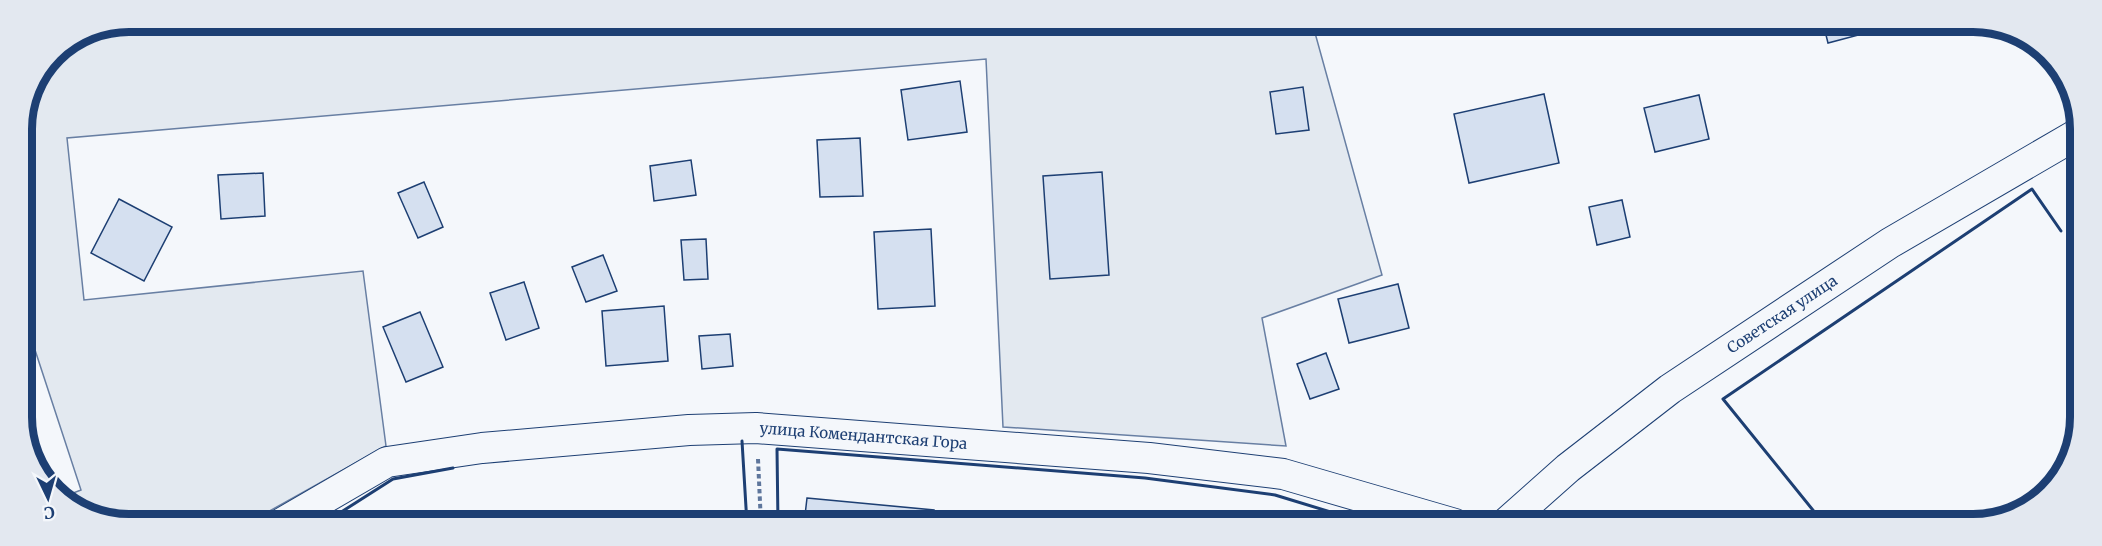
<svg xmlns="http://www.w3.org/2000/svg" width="2102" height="546" font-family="Merriweather,serif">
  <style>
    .green { fill: #e3e9f0; stroke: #687fa3; stroke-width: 1.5 }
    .building { fill: #d5e0f0; stroke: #1d3f73; stroke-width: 1.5 }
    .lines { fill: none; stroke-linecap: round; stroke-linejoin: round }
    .minor-casing { stroke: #1d3f73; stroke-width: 32 }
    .path { stroke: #5e769c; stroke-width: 4; stroke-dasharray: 4.5 3; stroke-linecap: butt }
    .minor { stroke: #f4f7fb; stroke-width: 30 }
    .wall { stroke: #1d3f73; stroke-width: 3 }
    .labels { text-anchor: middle; stroke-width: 4.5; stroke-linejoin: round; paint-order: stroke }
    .street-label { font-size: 15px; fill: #1d3f73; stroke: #f4f7fb }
    .rim { fill: none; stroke: #1d3f73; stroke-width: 8 }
  </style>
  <rect width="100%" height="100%" fill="#f4f7fb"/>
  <path class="green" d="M128,21l1184,1 70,253 -120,43 24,128 -283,-19 -17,-368 -919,79 17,162 279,-29 23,175 -138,77h-141l-47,-25 21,-8 -46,-140 -12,3 -2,-232 32,-69 34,-23z"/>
  <path class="building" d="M1823,23h41l2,10 -38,10z
    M960,81l7,51 -59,8 -7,-50z
    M1303,87l6,43 -33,4 -6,-42z
    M1544,94l15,69 -90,20 -15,-69z
    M1699,95l10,44 -54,13 -11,-44z
    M860,138l3,58 -43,1 -3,-57z
    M691,160l5,35 -42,6 -4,-35z
    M1102,172l7,103 -59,4 -7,-103z
    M263,173l2,43 -44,3 -3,-44z
    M424,182l19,45 -25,11 -20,-45z
    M119,199l53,28 -28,54 -53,-28z
    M1622,200l8,37 -33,8 -8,-38z
    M931,229l4,77 -57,3 -4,-77z
    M706,239l2,40 -24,1 -3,-40z
    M603,255l14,36 -31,11 -14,-35z
    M524,282l15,46 -33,12 -16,-47z
    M1398,284l11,44 -60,15 -11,-44z
    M664,306l4,55 -62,5 -4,-55z
    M420,312l23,55 -37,15 -23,-55z
    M730,334l3,32 -31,3 -3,-33z
    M1326,353l13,36 -29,10 -13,-35z
    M807,498l127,12 -1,14h-129z"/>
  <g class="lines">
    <g class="minor-casing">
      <g id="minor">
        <path id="s1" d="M282,523l105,-61 95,-14 207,-18 67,-2 393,30 134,16 172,50"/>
        <path id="s2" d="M1505,524l63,-56 102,-79 220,-146 189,-110"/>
      </g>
    </g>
    <path class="path" d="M758,459l3,65"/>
    <use href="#minor" class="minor"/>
    <path class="wall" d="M742,441l5,83
      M324,523l69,-44 60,-11
      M778,524l-1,-75 368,29 130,17 95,29
      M1825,525l-102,-126 309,-210 29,42"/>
  </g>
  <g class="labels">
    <g class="street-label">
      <text dy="5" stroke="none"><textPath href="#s2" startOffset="348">Советская улица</textPath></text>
      <text dy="5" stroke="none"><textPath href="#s1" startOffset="600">улица Комендантская Гора</textPath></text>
    </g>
  </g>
  <path d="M0 0H2102V546H0ZM129 32H1973A97 97 0 0 1 2070 129V417A97 97 0 0 1 1973 514H129A97 97 0 0 1 32 417V129A97 97 0 0 1 129 32Z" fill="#e3e8f0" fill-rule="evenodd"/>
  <path class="rim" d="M129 32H1973A97 97 0 0 1 2070 129V417A97 97 0 0 1 1973 514H129A97 97 0 0 1 32 417V129A97 97 0 0 1 129 32Z"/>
  <g transform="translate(48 498) rotate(175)" stroke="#f4f7fb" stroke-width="4.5" paint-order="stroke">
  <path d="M0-4.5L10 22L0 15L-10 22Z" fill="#1d3f73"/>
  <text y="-9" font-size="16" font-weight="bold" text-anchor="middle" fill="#1d3f73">С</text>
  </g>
</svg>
